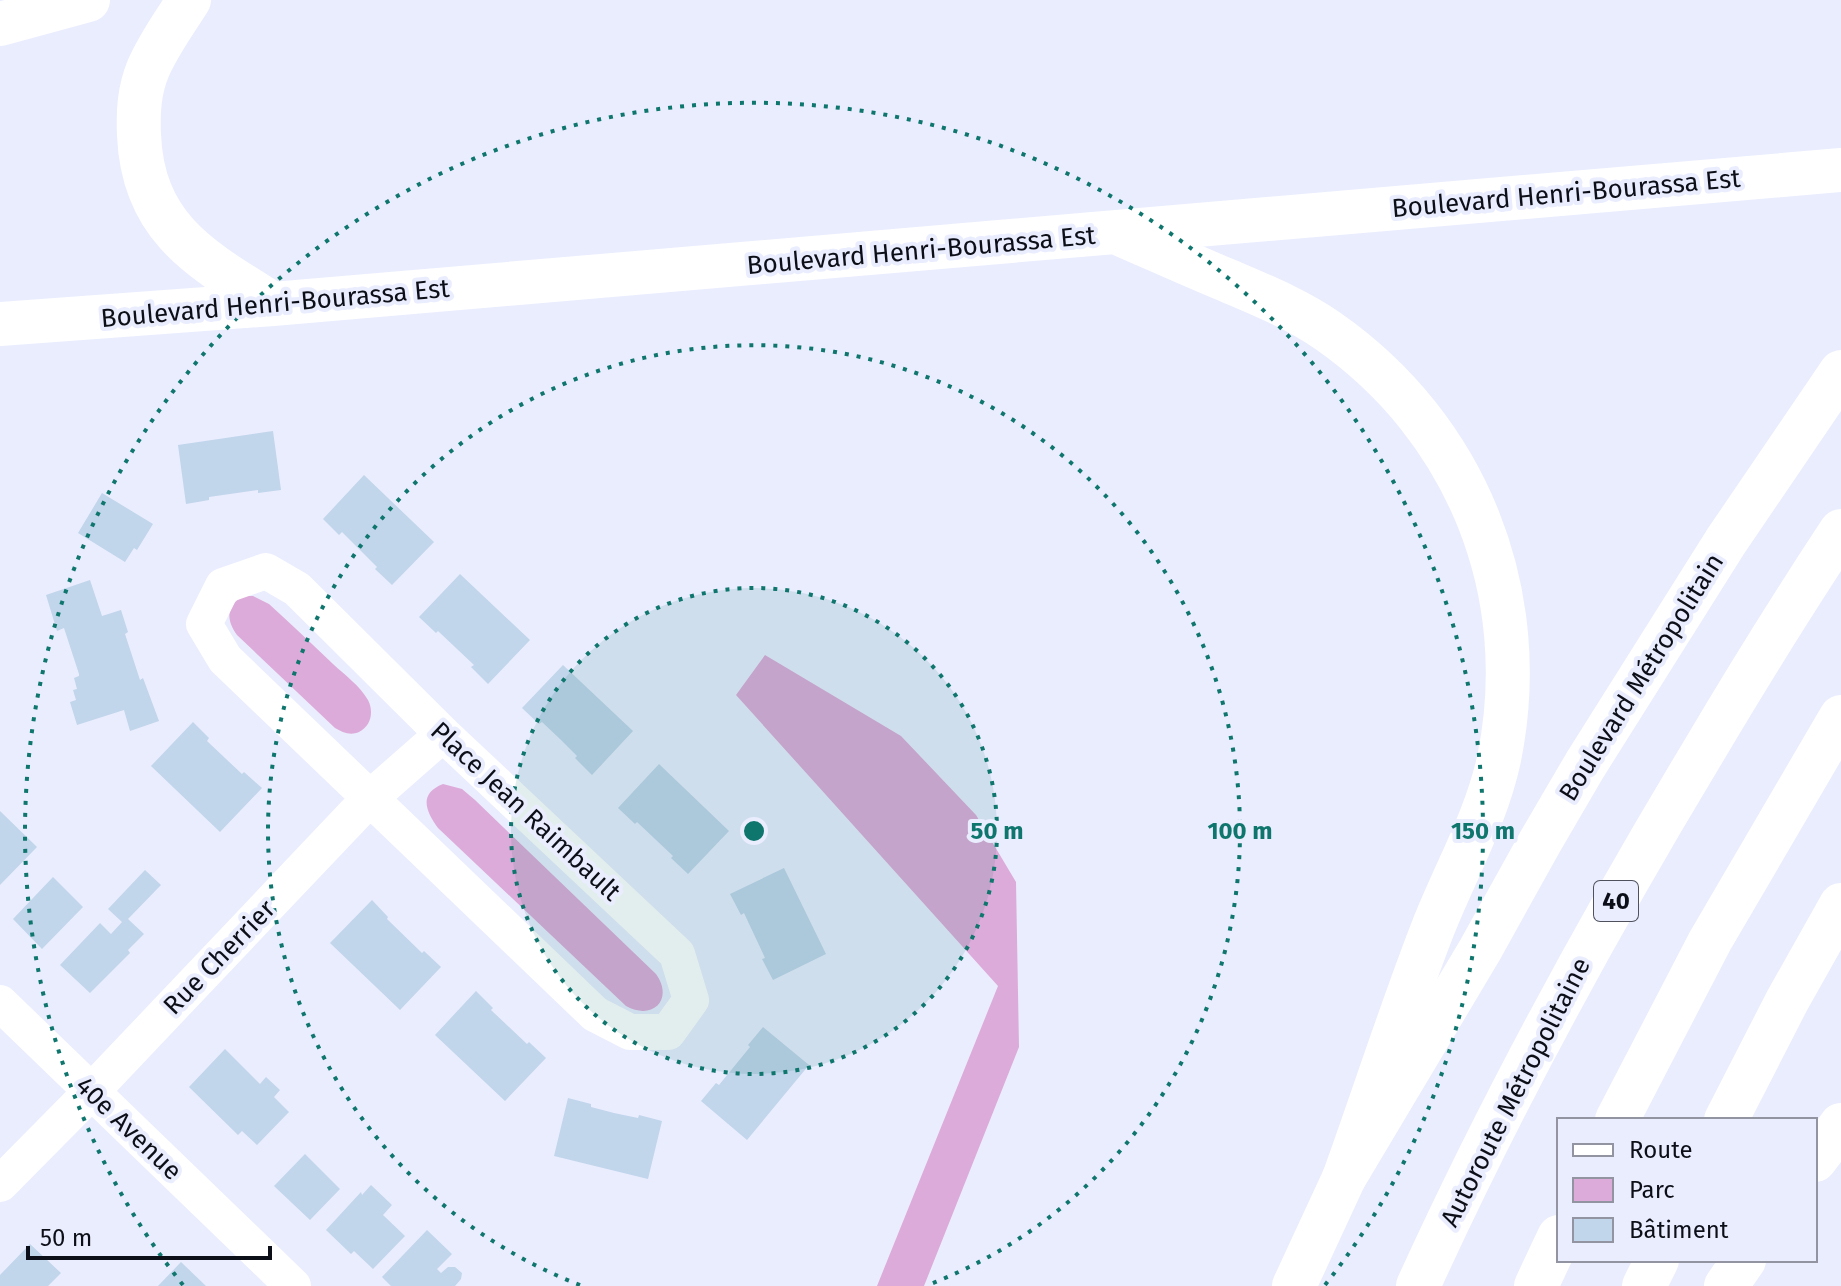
<svg xmlns="http://www.w3.org/2000/svg" width="1841" height="1286" font-family="'Fira Sans',sans-serif">
  <style>
    .green { fill: #ddabd9 }
    .building { fill: #c1d5eb }
    .lines { fill: none; stroke-linecap: round; stroke-linejoin: round }
    .minor { stroke: #fff; stroke-width: 36 }
    .secondary { stroke: #fff; stroke-width: 44 }
    .primary { stroke: #fff; stroke-width: 44 }
    .motorway { stroke: #fff; stroke-width: 44 }
    .ring { fill: none; stroke: #0f766e; stroke-width: 4; stroke-dasharray: 4 8 }
    .labels { text-anchor: middle; stroke-width: 8; stroke-linejoin: round; paint-order: stroke }
    .shield { fill: #eaedfe; stroke: #4f525d; stroke-width: 2 }
    .shield-label { font-size: 24px; font-weight: bold; fill: #0d0f18 }
    .street-label { font-size: 26px; fill: #0d0f18; stroke: #eaedfe }
    .centre { fill: #0f766e; stroke: #eaedfe; stroke-width: 4 }
    .ring-label { font-size: 24px; text-anchor: middle; font-weight: bold; fill: #0f766e; stroke: #eaedfe; stroke-width: 8; stroke-linejoin: round; paint-order: stroke }
  </style>
  <rect width="100%" height="100%" fill="#eaedfe"/>
  <path class="green" d="M243,596h10l16,8c22,20 43,40 64,60 12,11 27,22 35,36 6,12 3,26 -9,32 -9,4 -17,0 -24,-4l-98,-93c-11,-15 -11,-29 6,-39z
    M765,655l136,81 75,79 40,67 3,165 -95,239h-47l121,-300 -262,-291z
    M443,784l19,5 13,11 181,174c18,25 -3,47 -30,32l-188,-178c-12,-17 -20,-34 5,-44z"/>
  <path class="building" d="M273,431l8,59 -23,3v-3l-49,7v3l-23,4 -8,-59z
    M364,475l70,67 -42,43 -17,-16 2,-2 -35,-35 -3,3 -16,-16z
    M102,493l51,31 -16,26 -3,-2 -9,14 -47,-29z
    M460,574l70,66 -42,44 -17,-17 3,-2 -36,-34 -2,2 -17,-16z
    M90,580l12,36 19,-6 7,22 -3,2 15,46 3,-2 16,43 -29,10 -6,-21 -47,15 -7,-23 6,-2 -3,-10 4,-1 -3,-11 5,-2v-2l-15,-46 -7,3 -11,-36z
    M563,665l70,66 -41,44 -17,-17 2,-2 -17,-17 -18,-17 -3,2 -17,-16z
    M193,722l16,16 -2,3 18,17 17,16 2,-2 18,16 -42,44 -69,-66z
    M659,764l70,67 -41,43 -17,-16 2,-2 -36,-34 -2,2 -17,-16z
    M0,811l37,36 -37,38z
    M784,868l42,86 -53,26 -11,-21 3,-1 -21,-45 -3,2 -11,-21z
    M145,870l16,15 -33,34 16,15 -16,16 2,3 -40,40 -30,-28 40,-42 11,11 11,-12 -14,-13z
    M53,877l30,30 -41,42 -29,-30z
    M372,900l16,17 -1,2 35,34 2,-2 17,16 -41,43 -70,-67z
    M476,991l17,17 -2,2 36,34 2,-2 17,16 -41,43 -70,-66z
    M763,1027l46,38 -62,75 -46,-39 15,-18 3,2 31,-38 -2,-2z
    M225,1049l35,35 6,-7 14,13 -6,7 15,15 -32,33 -15,-14 -4,4 -49,-48z
    M568,1098l23,6v3l23,6 24,5 1,-3 23,6 -14,58 -94,-23z
    M305,1154l35,35 -30,31 -36,-34z
    M371,1185l21,20 -9,10 22,21 -32,33 -19,-18 -3,3 -25,-24 35,-38 1,3z
    M427,1230l25,24 -15,15 4,4 7,-6h7l7,6 -1,6 -6,7h-64l-9,-9z
    M30,1244l31,29 -13,13h-48v-11z
    M181,1262l25,24h-48z"/>
  <g class="lines">
    <path class="minor" d="M266,571l31,18 146,145 234,220 14,46 -23,32h-38l-35,-18 -370,-355 -21,-35 19,-38z
      M0,1003l293,283
      M0,1184l91,-92 278,-293 74,-65"/>
    <path class="secondary" d="M1726,1120l61,-119 54,-96
      M1294,1286l50,-108 136,-228 60,-108 45,-77 141,-224 115,-169
      M1644,1286l13,-26"/>
    <path class="primary" d="M189,0c-14,22 -31,45 -41,69 -9,22 -10,43 -9,66 4,94 63,125 134,169
      M0,24l88,-24
      M1120,234c37,16 74,33 111,48 33,14 67,28 97,49 139,97 205,262 171,428 -13,60 -44,113 -66,169 -32,82 -59,167 -89,250
      M0,324l273,-20 1568,-134
      M1815,1160l26,-35
      M1726,1286l18,-26"/>
    <path class="motorway" d="M1617,1120l93,-179 131,-224
      M1418,1286c83,-182 179,-358 282,-529 45,-76 92,-152 141,-226
      M1536,1286l23,-49"/>
  </g>
  <circle cx="754" cy="831" r="243" fill="#0f766e" fill-opacity=".12"/>
  <g class="ring">
    <circle cx="754" cy="831" r="243"/>
    <path d="M580 1285A486 486 0 1 1 928 1285"/>
    <path d="M183 1285A729 729 0 1 1 1325 1285"/>
  </g>
  <g class="labels">
    <rect class="shield" x="1594" y="881" width="44" height="40" rx="6"/>
    <g class="shield-label">
      <text x="1616" y="909">40</text>
    </g>
    <g class="street-label">
      <text transform="translate(1566 193) rotate(-5)" y="9">Boulevard Henri-Bourassa Est</text>
      <text transform="translate(921 250) rotate(-5)" y="9">Boulevard Henri-Bourassa Est</text>
      <text transform="translate(275 303) rotate(-5)" y="9">Boulevard Henri-Bourassa Est</text>
      <text transform="translate(1641 677) rotate(-58)" y="9">Boulevard Métropolitain</text>
      <text transform="translate(526 811) rotate(43)" y="9">Place Jean Raimbault</text>
      <text transform="translate(219 957) rotate(-46)" y="9">Rue Cherrier</text>
      <text transform="translate(1515 1092) rotate(-63)" y="9">Autoroute Métropolitaine</text>
      <text transform="translate(129 1128) rotate(44)" y="9">40e Avenue</text>
    </g>
  </g>
  <circle cx="754" cy="831" r="12" class="centre"/>
  <g class="ring-label">
    <text x="997" y="839">50 m</text>
    <text x="1240" y="839">100 m</text>
    <text x="1483" y="839">150 m</text>
  </g>
  <rect x="1557" y="1118" width="260" height="144" fill="#eaedfe" stroke="#9294a2" stroke-width="2"/>
  <rect x="1573" y="1144" width="40" height="12" fill="#ffffff" stroke="#9294a2" stroke-width="2"/>
  <text x="1629" y="1158" font-size="24" fill="#0d0f18">Route</text>
  <rect x="1573" y="1178" width="40" height="24" fill="#ddabd9" stroke="#9294a2" stroke-width="2"/>
  <text x="1629" y="1198" font-size="24" fill="#0d0f18">Parc</text>
  <rect x="1573" y="1218" width="40" height="24" fill="#c1d5eb" stroke="#9294a2" stroke-width="2"/>
  <text x="1629" y="1238" font-size="24" fill="#0d0f18">Bâtiment</text>
  <path d="M28 1246v12h242v-12" fill="none" stroke="#0d0f18" stroke-width="4"/>
  <text x="40" y="1246" font-size="24" fill="#0d0f18" stroke="#eaedfe" stroke-width="6" paint-order="stroke">50 m</text>
</svg>
